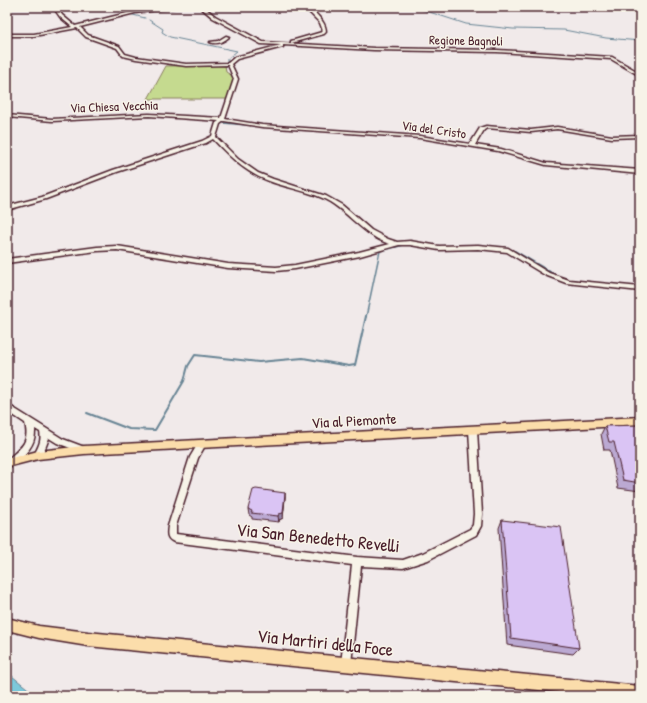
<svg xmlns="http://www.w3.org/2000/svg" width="647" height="703" font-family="'Patrick Hand',sans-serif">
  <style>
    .green { fill: #c5da8f; stroke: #887c5d }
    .water { fill: #7bc8da; stroke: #678494 }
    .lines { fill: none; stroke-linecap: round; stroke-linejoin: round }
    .stream-far2 { stroke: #678494; stroke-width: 1 }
    .stream-far1 { stroke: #678494; stroke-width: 1.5 }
    .stream { stroke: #678494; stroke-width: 2 }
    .minor-casing { stroke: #4a1f2b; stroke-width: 3 }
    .major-casing { stroke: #4a1f2b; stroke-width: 3 }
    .minor { fill: #f7f3e8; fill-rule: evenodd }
    .major { fill: #fbddab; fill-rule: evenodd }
    .wall { fill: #bba9d2; stroke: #4a1f2b }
    .shaded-wall { fill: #9989ab; stroke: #4a1f2b }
    .building { fill: #dac4f4; stroke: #4a1f2b }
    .labels { text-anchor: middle; stroke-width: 3; stroke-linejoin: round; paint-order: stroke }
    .far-street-label { font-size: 13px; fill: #4a1f2b; stroke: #f7f3e8 }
    .street-label { font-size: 15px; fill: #4a1f2b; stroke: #f7f3e8 }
    .near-street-label { font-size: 18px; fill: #4a1f2b; stroke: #f7f3e8 }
  </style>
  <rect width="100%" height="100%" fill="#f1eaea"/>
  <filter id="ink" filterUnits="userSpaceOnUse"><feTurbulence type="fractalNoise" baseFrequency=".025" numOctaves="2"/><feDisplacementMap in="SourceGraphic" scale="8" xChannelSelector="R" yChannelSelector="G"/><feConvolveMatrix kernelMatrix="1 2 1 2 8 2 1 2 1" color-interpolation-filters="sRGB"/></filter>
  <g filter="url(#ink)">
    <path class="green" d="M225,65l1,7 5,3 3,4 -7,20h-79l18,-33z"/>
    <path class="water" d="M7,672l30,24h-30z"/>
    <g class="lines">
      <path class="stream-far2" d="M126,7v6
        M414,7l52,17 47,5 51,1 42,8 34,3
        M129,14l16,4
        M149,20l14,9 -1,3 8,5 67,14 -10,8v3"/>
      <path class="stream-far1" d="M223,123l36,3
        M490,150l12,2
        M510,154l24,7
        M508,249l7,2 44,26
        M565,279l11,2
        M596,283l44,4
        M366,317l14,-66 24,-6"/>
      <path class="stream" d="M87,413l42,16 26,1 29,-49 4,-15 7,-11 64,7 44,-4 46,8 6,-1 11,-49"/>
      <g class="minor-casing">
        <path id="minor" d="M53,7h4l5,8 13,11 60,-15 34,-4h10l-44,6 -55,14 8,8 31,11 6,8 11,3 50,7 42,-1 7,-6 46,-12 -20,-1 -48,-26 -13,-11h4l11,9 48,26 111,6 123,2 115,7 28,16v3l-29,-17 -114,-7 -123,-2 -91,-5v2l-46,12 -6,5 7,15 -13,40 37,6 158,11 50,8 10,-16 6,-2 45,4 26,-3 55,9 28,-1v2l-28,1 -55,-9 -26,3 -44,-4 -3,2 -9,15 26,4 45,14 94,7v4l-94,-9 -48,-14 -78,-13 -158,-11 -38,-6 -4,3 -4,13 22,22 20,14 15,6 53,17 16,9 29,25 17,9 9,3 13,-1 29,5 39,-1 30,3 41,25 20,7 71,7v4l-74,-8 -21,-8 -38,-23 -29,-3 -39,1 -29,-5h-11l-39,11 -65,13 -19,2 -48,-3 -111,-18 -20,1 -90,12v-4l90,-12 20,-1 111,18 48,3 19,-2 64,-13 31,-8c-24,-7 -39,-29 -60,-42 -18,-11 -41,-13 -61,-21 -23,-8 -39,-24 -56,-42l-7,4 -89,29 -71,27 -39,11v-4l35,-9 71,-27 89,-29 10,-5 4,-13 3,-2 -70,-5 -97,5 -45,-4v-2l45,4 97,-5 72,4 13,-39 -6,-14 -42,1 -50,-7 -13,-3 -6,-8 -31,-11 -9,-9 -43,8h-27v-2h27l38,-7 -12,-10z
          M325,7h7l-19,4c6,6 13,12 13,21l-2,2 -33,9v-2l31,-9 1,-1 -3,-8 -12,-12z
          M633,7h4l3,2v3z
          M226,36l3,1c-6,5 -12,8 -19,5l8,-1z
          M7,404l56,35 24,9 1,2 -1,2 -3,1 -27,-10 -8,-5 -3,8 -5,11 -3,1 -3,-1 -1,-2c4,-8 8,-14 6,-23l-5,-3c1,16 -9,25 -21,34l-3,1 -3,-1 -1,-2 1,-2c14,-12 22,-17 17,-36l-18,-12z
          M473,427l3,1 1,2 5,84 -1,12 -5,9 -48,25 -25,8 -42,-2 -10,98 -1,4 -4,1 -4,-1 -1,-4 11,-99 -178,-23c-8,-3 -7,-9 -6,-16l22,-69 9,-15 3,-1 3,1 1,2 -8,14 -22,68v8l181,23 46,3 20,-7 47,-24 3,-4 1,-11 -5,-84 1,-2z"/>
      </g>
      <g class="major-casing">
        <path id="major" d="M640,417v8l-556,29 -46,5 -31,8v-8l31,-8 46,-5z
          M7,618l32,8 49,6 552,54v10h-40l-512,-50 -49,-8 -32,-8z"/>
      </g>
      <use href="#minor" class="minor"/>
      <use href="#major" class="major"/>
    </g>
    <path class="wall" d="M640,425v66l-22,-3 -8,-38h-6l-3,-16 4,-8z
      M285,493v5l-2,20 -4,2v2l-27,-3v-2l-3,-2 -1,-6z
      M502,520l77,128 -6,6 -66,-9 -8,-117z"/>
    <path class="shaded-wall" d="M285,493v5l-2,20 -4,2v2l-1,-6z"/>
    <path class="building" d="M640,425v58l-17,-3 -9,-38h-5l-4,-16z
      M256,489l29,4 -2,20 -4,1 -1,2 -27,-3 1,-2 -4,-2 5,-19z
      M502,520l59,7 18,121 -68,-10z"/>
  </g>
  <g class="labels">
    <g class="far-street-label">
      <text transform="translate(466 40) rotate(1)" y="5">Regione Bagnoli</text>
      <text transform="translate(114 106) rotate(-2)" y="5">Via Chiesa Vecchia</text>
      <text transform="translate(434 129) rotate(8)" y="5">Via del Cristo</text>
    </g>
    <g class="street-label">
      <text transform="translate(354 421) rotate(-3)" y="5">Via al Piemonte</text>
    </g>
    <g class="near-street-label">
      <text transform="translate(318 538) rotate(6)" y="6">Via San Benedetto Revelli</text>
      <text transform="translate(325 643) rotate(6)" y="6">Via Martiri della Foce</text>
    </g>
  </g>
  <rect width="647" height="703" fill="none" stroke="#f7f3e8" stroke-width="24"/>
  <rect x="12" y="12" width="623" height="679" fill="none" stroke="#4a1f2b" stroke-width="1.5" filter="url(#ink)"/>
</svg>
